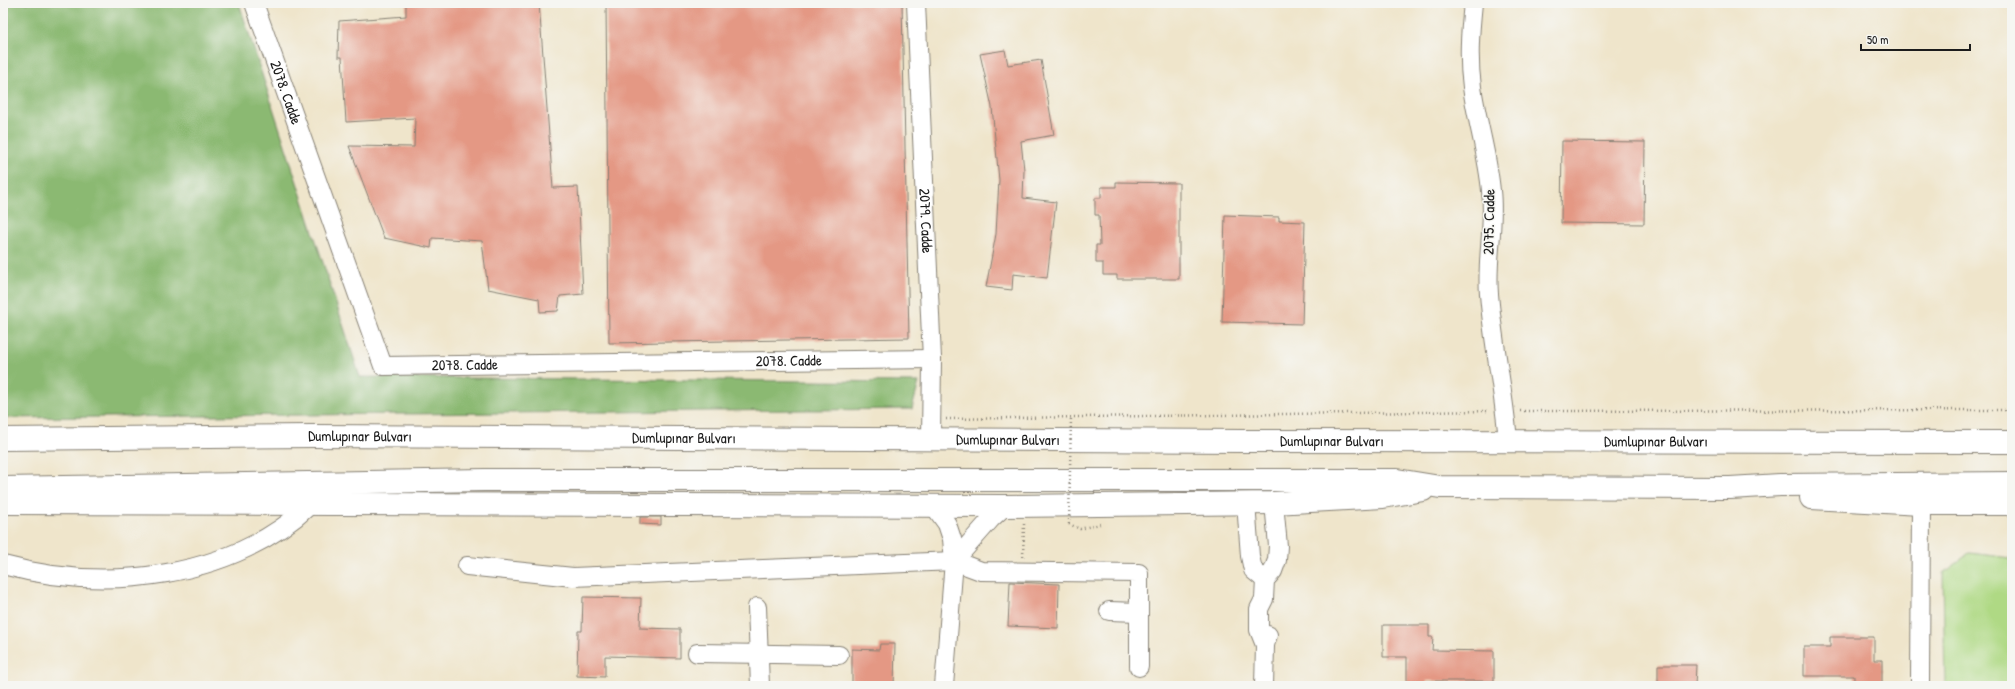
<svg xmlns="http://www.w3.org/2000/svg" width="2015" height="689" font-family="'Patrick Hand',sans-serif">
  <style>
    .green { fill: #afd984; stroke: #667a50 }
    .forest { fill: #8bb972; stroke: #546a47 }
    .building { fill: #e49884 }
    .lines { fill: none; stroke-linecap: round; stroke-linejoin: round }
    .minor-casing { stroke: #868074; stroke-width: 20 }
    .highway-casing { stroke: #868074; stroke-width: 24 }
    .path { stroke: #868074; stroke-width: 2.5; stroke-dasharray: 1 3; stroke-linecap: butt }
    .minor { stroke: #fff; stroke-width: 18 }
    .highway { stroke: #fff; stroke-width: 22 }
    .path-bridge { stroke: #868074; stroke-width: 2.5; stroke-dasharray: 1 3; stroke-linecap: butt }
    .labels { text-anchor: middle; stroke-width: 3; stroke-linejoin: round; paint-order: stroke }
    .street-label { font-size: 15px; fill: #1c1c1c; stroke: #f6f6f2 }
  </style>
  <rect width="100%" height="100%" fill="#f6f6f2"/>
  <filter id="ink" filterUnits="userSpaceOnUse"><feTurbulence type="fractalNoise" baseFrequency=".025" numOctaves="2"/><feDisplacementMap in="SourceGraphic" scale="8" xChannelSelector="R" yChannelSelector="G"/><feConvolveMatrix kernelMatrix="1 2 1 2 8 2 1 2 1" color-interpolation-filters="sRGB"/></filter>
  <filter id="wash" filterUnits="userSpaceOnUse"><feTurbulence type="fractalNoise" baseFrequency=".012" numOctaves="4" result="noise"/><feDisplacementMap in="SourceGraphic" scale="16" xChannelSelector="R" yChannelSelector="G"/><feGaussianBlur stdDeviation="0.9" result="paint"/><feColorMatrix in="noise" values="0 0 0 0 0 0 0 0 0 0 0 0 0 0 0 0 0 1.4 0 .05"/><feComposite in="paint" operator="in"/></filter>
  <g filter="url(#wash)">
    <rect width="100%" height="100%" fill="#efe5cb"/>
    <path class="green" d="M1969,553l43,5v128h-67l-2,-113z"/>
    <path class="forest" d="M3,3h236l121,374 559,5 -7,27 -909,9z"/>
    <g id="blocks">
      <path class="building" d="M406,3h133l14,185 25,-1 5,107 -23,2 -2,15 -18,1 -1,-13 -51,-10 -6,-48 -50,-3 -1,10 -47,-10 -35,-92 65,1 1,-29 -69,4 -4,-65h-4l1,-36 67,-5z
        M606,3h296l7,335 -300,5z
        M1005,50l3,15 33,-5 13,75 -33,6 3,29 -1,28 33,4 -9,76 -34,-4 -1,16 -26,-3 10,-53 3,-54 -7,-73 -12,-53z
        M1562,141l83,1 -1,82 -83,-1z
        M1116,182l63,1v96h-62v-4h-14v-12h-7v-18h4l-1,-30h-4v-17h6v-11h15z
        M1225,215l54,2v4l26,1 -3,102 -80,-2z
        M640,517h21v8l-21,-1z
        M1010,582l49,2 -1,44 -50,-2z
        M583,597l58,1 -1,30 40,1v29l-75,-2v21l-28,-1 1,-45h4z
        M1383,625h46v12h4l-1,13 62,1v30h-67v5h-20v-29h-24z
        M1830,637h44v23h8v26h-28v-10h-50v-29h26z
        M880,644h15l-1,42h-42v-37l27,1z
        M1658,665h38l-1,21h-37z"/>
    </g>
  </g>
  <g filter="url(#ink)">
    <use href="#blocks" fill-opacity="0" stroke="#868074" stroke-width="1"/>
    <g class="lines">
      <g class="minor-casing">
        <g id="minor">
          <path id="s1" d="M254,3l129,363 549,-7"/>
          <path id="s2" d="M916,3l16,356 -1,80"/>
          <path d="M1473,3c-3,29 -5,56 -1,84 5,35 16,69 19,104 4,34 -5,69 -2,103 4,49 15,98 19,147"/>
          <path d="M1246,503l4,53 3,14 12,10"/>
          <path d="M934,506l13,18 5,15 2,22 -10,125"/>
          <path d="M954,561l37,-42 14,-13"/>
          <path d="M3,565c103,28 229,14 308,-61"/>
          <path d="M467,566l106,11 381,-16 27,10 158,2v94"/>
          <path d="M757,607l3,79"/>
          <path d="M1109,611l30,1"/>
          <path d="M1265,645l-6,-15v-21l5,-10 1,-19 8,-9 4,-11 1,-14 -4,-43"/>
          <path d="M697,653l142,2"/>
          <path d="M1264,686l1,-41 3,-10"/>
          <path d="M1920,686l1,-182"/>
        </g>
      </g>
      <g class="highway-casing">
        <g id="highway">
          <path id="s3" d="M3,439l310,-3 930,5 769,1"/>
          <path d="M3,488l482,-8h912l43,7 290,1 50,-3 232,-2"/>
          <path d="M1811,498l110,6h91"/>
          <path d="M3,503l1002,3 269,-3 109,-6 40,-7"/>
        </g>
      </g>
      <path class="path" d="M1520,411l492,-1
        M946,419l543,-8
        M1069,524l11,5 20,-5
        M1023,557l1,-33"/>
      <use href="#minor" class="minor"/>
      <use href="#highway" class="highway"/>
      <path class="path-bridge" d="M1069,524l2,-107"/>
    </g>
  </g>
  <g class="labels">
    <g class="street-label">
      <text dy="5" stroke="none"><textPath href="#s1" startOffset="95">2078. Cadde</textPath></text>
      <text dy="5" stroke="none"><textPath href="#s2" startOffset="218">2079. Cadde</textPath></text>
      <text transform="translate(1489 222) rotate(-89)" y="5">2075. Cadde</text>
      <text dy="5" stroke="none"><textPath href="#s1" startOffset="791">2078. Cadde</textPath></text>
      <text dy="5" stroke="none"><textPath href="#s1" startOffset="467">2078. Cadde</textPath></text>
      <text dy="5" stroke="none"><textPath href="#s3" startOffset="357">Dumlupınar Bulvarı</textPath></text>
      <text dy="5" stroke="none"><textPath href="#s3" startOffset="681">Dumlupınar Bulvarı</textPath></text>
      <text dy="5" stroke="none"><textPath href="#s3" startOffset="1005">Dumlupınar Bulvarı</textPath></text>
      <text dy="5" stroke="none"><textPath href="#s3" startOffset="1329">Dumlupınar Bulvarı</textPath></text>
      <text dy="5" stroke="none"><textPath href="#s3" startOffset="1653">Dumlupınar Bulvarı</textPath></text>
    </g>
  </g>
  <rect width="2015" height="689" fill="none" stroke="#f6f6f2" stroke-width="16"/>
  <path d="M1861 44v6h109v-6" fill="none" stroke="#1c1c1c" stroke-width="2"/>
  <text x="1867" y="44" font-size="12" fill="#1c1c1c" stroke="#f6f6f2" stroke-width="3" paint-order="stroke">50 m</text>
</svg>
